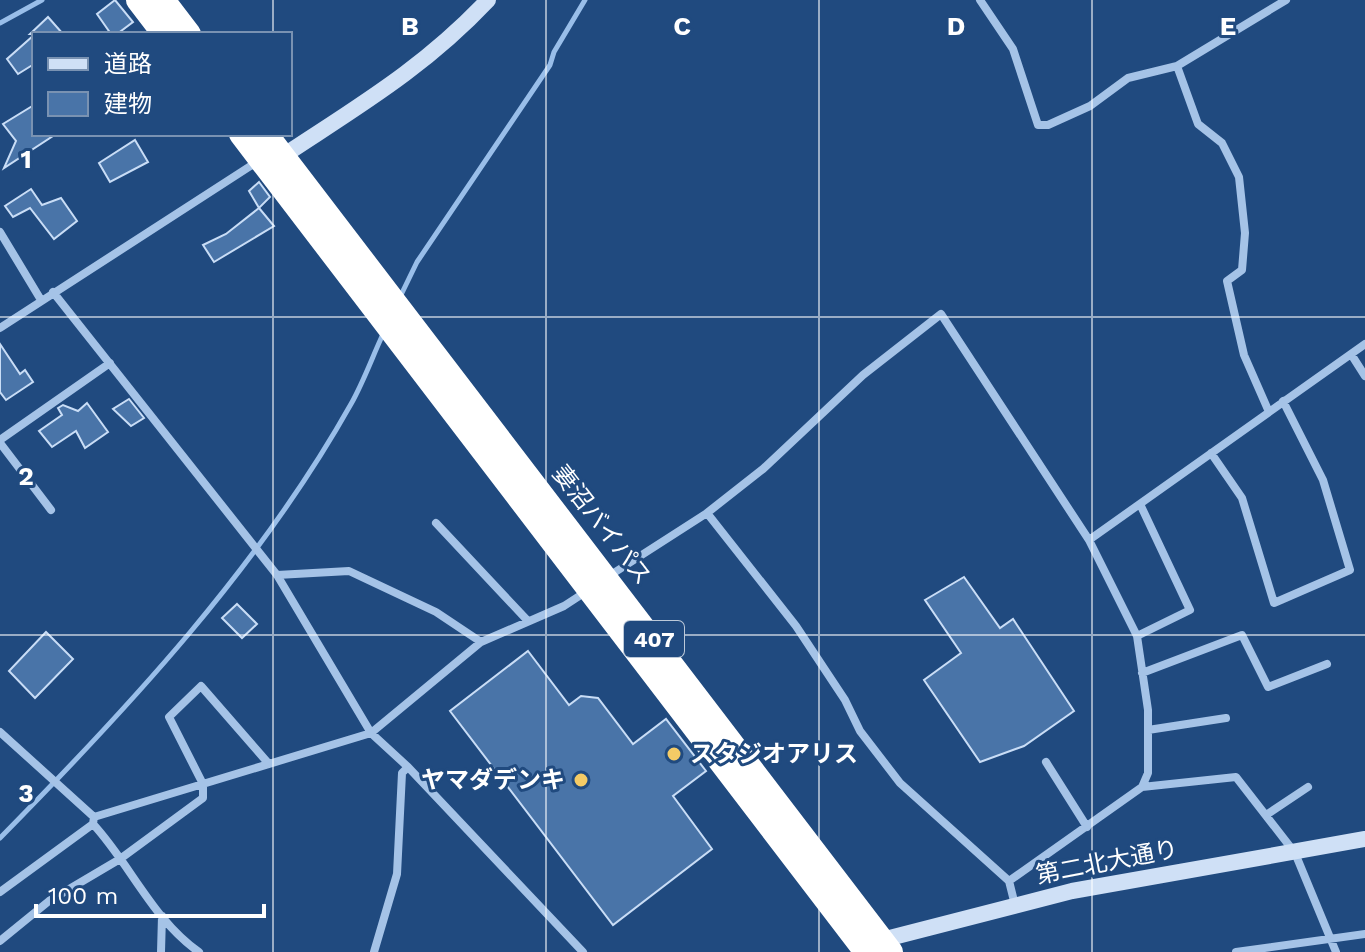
<svg xmlns="http://www.w3.org/2000/svg" width="1365" height="952" font-family="'Work Sans','Noto Sans JP',sans-serif">
  <style>
    .lines { fill: none; stroke-linecap: round; stroke-linejoin: round }
    .stream { stroke: #99bee9; stroke-width: 5 }
    .building { fill: #4974a8; stroke: #c9ddf6; stroke-width: 2 }
    .street { stroke: #a5c3e7; stroke-width: 8 }
    .secondary { stroke: #cfe0f6; stroke-width: 16 }
    .highway { stroke: #fff; stroke-width: 24 }
    .grid { fill: none; stroke: #fff; stroke-width: 2; stroke-opacity: 0.55 }
    .poi-dot { fill: #f4cb66; stroke: #204a7f; stroke-width: 3 }
    .labels { text-anchor: middle; stroke-width: 6; stroke-linejoin: round; paint-order: stroke }
    .shield { fill: #204a7f; stroke: #bcc9d9; stroke-width: 2 }
    .shield-label { font-size: 22px; font-weight: bold; fill: #fff }
    .street-label { font-size: 24px; fill: #fff; stroke: #204a7f }
    .poi-label { font-size: 24px; font-weight: bold; fill: #fff; stroke: #204a7f; text-anchor: start }
    .grid-label { font-size: 26px; text-anchor: middle; font-weight: bold; fill: #fff; stroke: #204a7f; stroke-width: 6; stroke-linejoin: round; paint-order: stroke }
  </style>
  <rect width="100%" height="100%" fill="#204a7f"/>
  <g class="lines">
    <path class="stream" d="M0,23l42,-23
      M400,297l17,-35 133,-197 4,-13 31,-52
      M0,838c130,-132 260,-272 351,-434 13,-23 22,-49 33,-72"/>
  </g>
  <path class="building" d="M115,0l18,22 -16,12h-6l-14,-20z
    M48,17l15,17h-33z
    M34,35v29l-16,10 -11,-15z
    M34,105v29h22l-52,34 12,-27 -13,-17z
    M135,140l13,22 -38,20 -11,-19z
    M259,182l11,15 -11,11 -10,-17z
    M31,189l11,16 19,-7 16,23 -23,18 -24,-31 -17,9 -8,-11z
    M259,208l15,18 -60,36 -11,-17 23,-11z
    M0,344l20,30 5,-4 8,12 -27,18 -6,-8z
    M129,399l15,19 -13,8 -18,-17z
    M87,403l21,29 -23,16 -9,-17 -24,16 -13,-16 23,-16 -4,-7 5,-3 15,6z
    M964,577l36,51 13,-9 61,92 -50,35 -44,16 -56,-82 37,-27 -36,-53z
    M237,604l20,20 -15,14 -20,-20z
    M46,632l27,27 -38,39 -26,-27z
    M528,651l41,54 12,-9 17,2 35,46 33,-25 40,52 -33,25 39,53 -99,76 -163,-214z"/>
  <g class="lines">
    <path class="street" d="M980,0l33,49 25,76h10l42,-19 38,-28 49,-12 109,-66
      M1177,66l21,58 24,19 17,34 6,56 -3,37 -15,11 17,74 25,57
      M0,232l41,68
      M53,292l224,283 94,158 37,34 175,185
      M0,328l252,-163 5,1
      M1351,354l14,22
      M0,440l110,-77
      M0,443l51,67
      M1211,453l31,45 32,105 76,-33 -27,-90 -40,-79
      M707,513l89,113 49,74 15,31 40,52 109,98 6,24
      M436,523l91,97
      M1089,540l276,-196
      M277,575l72,-4 87,41 45,30
      M609,576l98,-63 56,-44 100,-94 78,-61 148,226 48,96 11,74v63l-6,14 -133,94
      M1137,636l53,-26 -50,-106
      M1142,673l100,-38 26,52 59,-23
      M1148,730l78,-12
      M0,732l94,85 -1,7c37,40 60,96 106,128
      M1046,762l41,65
      M1142,787l94,-10 59,76 41,99
      M1266,815l42,-28
      M94,817l277,-84 110,-91 83,-36 23,-15
      M0,892l93,-68
      M0,941l49,-40 71,-42 83,-61v-14l-34,-67 32,-31 67,77
      M161,952l1,-36
      M374,952l23,-78 5,-101 6,-6
      M1236,952l129,-18"/>
    <path class="secondary" d="M277,160c78,-52 145,-90 211,-160
      M874,942l198,-51 293,-52"/>
    <path class="highway" d="M138,0l26,34
      M163,0l26,34
      M241,134l625,818
      M266,134l625,818"/>
  </g>
  <path class="grid" d="M273,0v34M546,0v952M819,0v952M1092,0v952M273,134v818M0,317h1365M0,635h1365"/>
  <g class="poi-dot">
    <circle cx="674" cy="754" r="8"/>
    <circle cx="581" cy="780" r="8"/>
  </g>
  <g class="labels">
    <rect class="shield" x="624" y="621" width="60" height="36" rx="6"/>
    <g class="shield-label">
      <text x="654" y="647">407</text>
    </g>
    <g class="street-label">
      <text transform="translate(602 525) rotate(52)" y="8">妻沼バイパス</text>
      <text transform="translate(1107 862) rotate(-11)" y="8">第二北大通り</text>
    </g>
    <g class="poi-label">
      <text x="690" y="762">スタジオアリス</text>
      <text x="565" y="788" text-anchor="end">ヤマダデンキ</text>
    </g>
  </g>
  <g class="grid-label">
    <text x="410" y="35">B</text>
    <text x="682" y="35">C</text>
    <text x="956" y="35">D</text>
    <text x="1228" y="35">E</text>
    <text x="26" y="168">1</text>
    <text x="26" y="485">2</text>
    <text x="26" y="802">3</text>
  </g>
  <rect x="32" y="32" width="260" height="104" fill="#204a7f" stroke="#7992b2" stroke-width="2"/>
  <rect x="48" y="58" width="40" height="12" fill="#cfe0f6" stroke="#7992b2" stroke-width="2"/>
  <text x="104" y="72" font-size="24" fill="#ffffff">道路</text>
  <rect x="48" y="92" width="40" height="24" fill="#4974a8" stroke="#7992b2" stroke-width="2"/>
  <text x="104" y="112" font-size="24" fill="#ffffff">建物</text>
  <path d="M36 904v12h228v-12" fill="none" stroke="#ffffff" stroke-width="4"/>
  <text x="48" y="904" font-size="24" fill="#ffffff" stroke="#204a7f" stroke-width="6" paint-order="stroke">100 m</text>
</svg>
